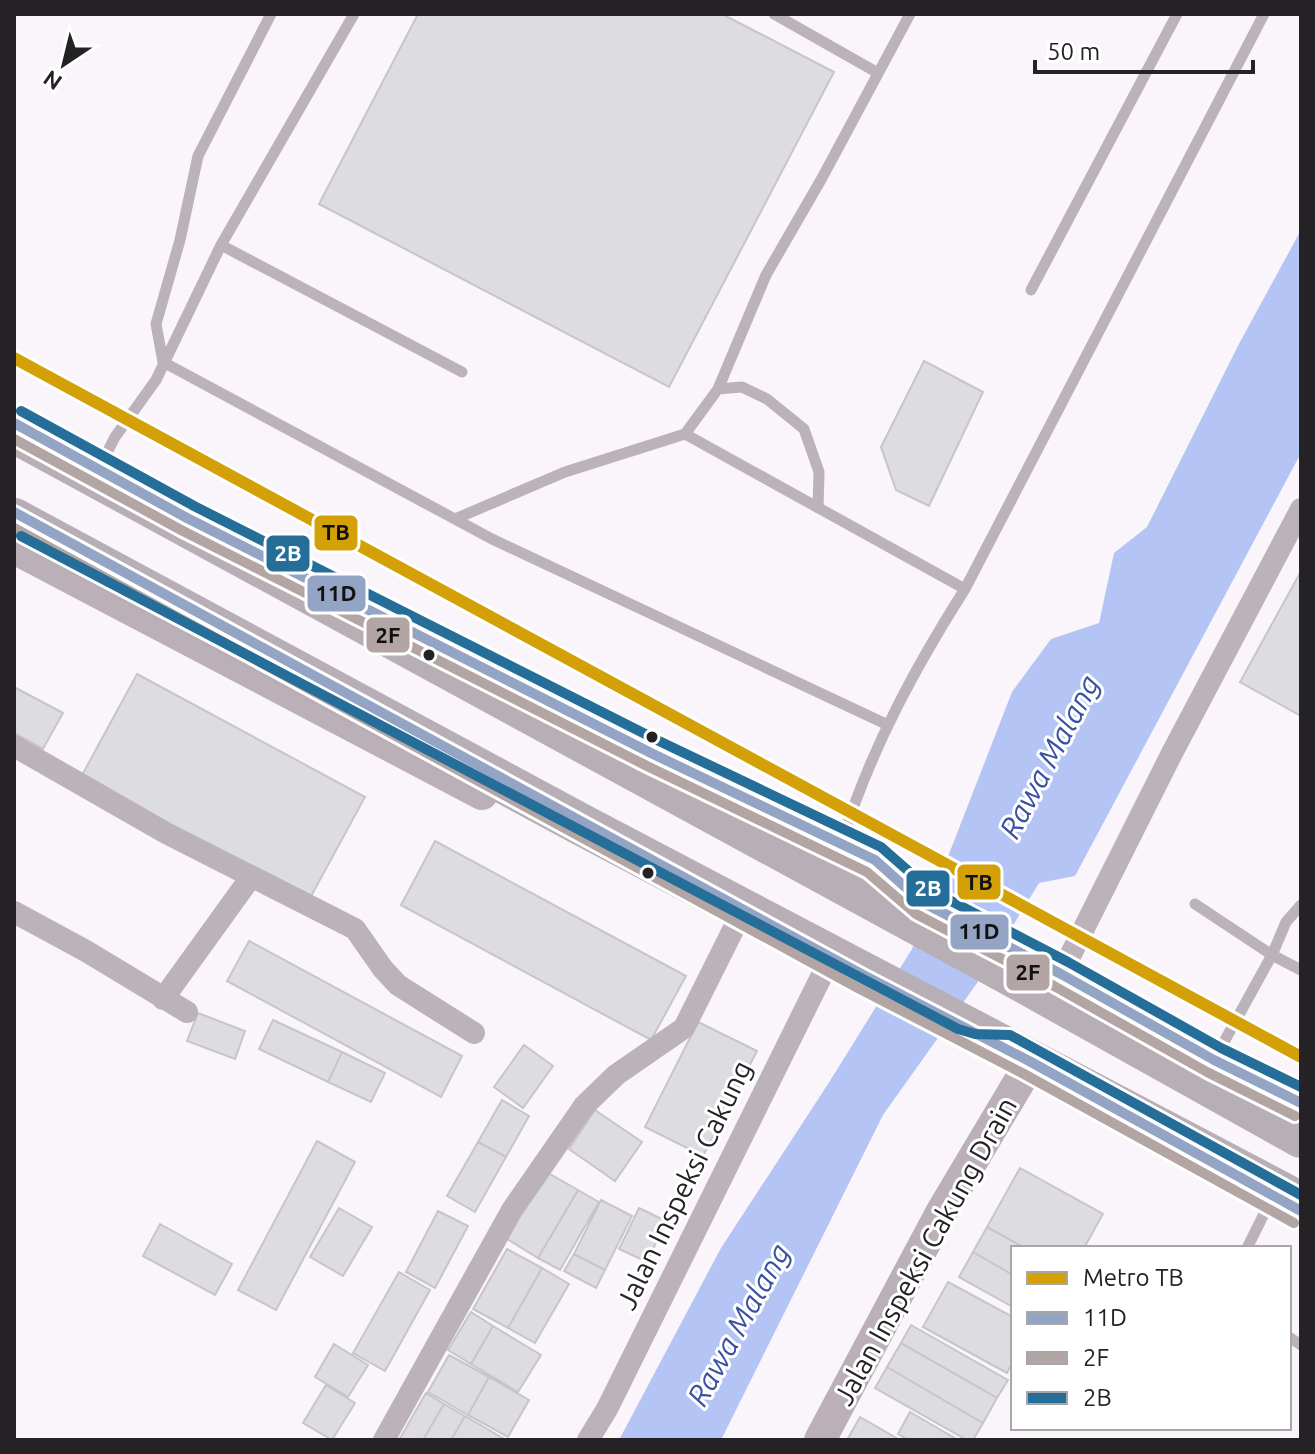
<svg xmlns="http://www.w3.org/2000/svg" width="1315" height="1454" font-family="Ubuntu,sans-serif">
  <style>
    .water { fill: #b4c4f5 }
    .building { fill: #dddce0; stroke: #c8c5ca; stroke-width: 2 }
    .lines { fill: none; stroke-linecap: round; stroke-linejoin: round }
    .lane { stroke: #bcb2b9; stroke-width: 11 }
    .street { stroke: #bcb2b9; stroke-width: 22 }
    .secondary { stroke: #bbb0b8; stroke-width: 32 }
    .highway { stroke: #b8aeb6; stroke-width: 42 }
    .highway-bridge { stroke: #b8aeb6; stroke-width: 42 }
    .bus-1-casing { stroke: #fff; stroke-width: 16 }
    .bus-2-casing { stroke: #fff; stroke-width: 16 }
    .bus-3-casing { stroke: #fff; stroke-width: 16 }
    .bus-1 { stroke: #94a4c4; stroke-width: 10 }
    .bus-2 { stroke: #b3a5a4; stroke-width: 10 }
    .bus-3 { stroke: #256e99; stroke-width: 10 }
    .metro-1-casing { stroke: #fff; stroke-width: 18 }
    .metro-1 { stroke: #d3a008; stroke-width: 12 }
    .bus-dot { fill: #252226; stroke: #fff; stroke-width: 3 }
    .labels { text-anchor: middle; stroke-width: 6; stroke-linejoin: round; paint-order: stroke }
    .street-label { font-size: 28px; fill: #252226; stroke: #fff }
    .water-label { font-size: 30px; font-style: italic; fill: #3a50a0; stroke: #fff }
    .line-badge { stroke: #fff; stroke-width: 3 }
    .badge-label { font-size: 22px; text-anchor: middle; font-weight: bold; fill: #fff }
    .pale-badge-label { font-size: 22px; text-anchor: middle; font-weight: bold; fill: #111 }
  </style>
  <rect width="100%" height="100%" fill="#f9f5fb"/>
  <path class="water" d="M1301,230v223l-226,423 -36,7 -57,93 -99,139 -162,325h-102l102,-192 107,-164 84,-135 100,-257 39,-53 48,-16 15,-70 33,-26 93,-185z"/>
  <path class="building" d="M418,14h304l112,58 -165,315 -350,-183z
    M924,361l59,31 -54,114 -33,-16 -15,-43z
    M1300,573h1v143l-61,-34z
    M137,674l228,123 -56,103 -228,-123z
    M14,687l49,26 -20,36 -29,-16z
    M435,841l251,135 -35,64 -250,-135z
    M249,941l213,115 -21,41 -214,-116z
    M198,1013l47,18 -10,28 -48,-18z
    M273,1020l69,32 -14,30 -69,-33z
    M698,1022l59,29 -54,105 -58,-29z
    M524,1045l29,21 -30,42 -29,-21z
    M342,1052l43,21 -14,29 -43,-20z
    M502,1100l27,16 -23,41 -28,-15z
    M595,1110l47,32 -27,39 -46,-32z
    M317,1141l38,21 -79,148 -38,-20z
    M478,1142l28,15 -31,55 -28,-16z
    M1020,1168l83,46 -19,34h-59l-38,-21z
    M543,1170l35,20 -40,68 -34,-21z
    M578,1190l21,12 -39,68 -22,-12z
    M601,1200l31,16 -27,54 -31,-16z
    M339,1208l33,19 -29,49 -33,-19z
    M639,1208l27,13 -19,41 -28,-13z
    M438,1211l30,15 -33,62 -29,-16z
    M160,1224l72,40 -17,31 -72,-39z
    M987,1227l38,21h-12v27l-40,-23z
    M507,1249l35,19 -34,60 -35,-19z
    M973,1252l40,23v32l-54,-30z
    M574,1254l31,16 -9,18 -32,-17z
    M542,1268l27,16 -34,59 -27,-15z
    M399,1272l31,18 -45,81 -32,-18z
    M948,1282l65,35v44l-6,12 -84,-46z
    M471,1312l22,14 -22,38 -23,-14z
    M911,1325l97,55 -11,18 -96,-55z
    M493,1326l48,29 -23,37 -47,-28z
    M901,1343l96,55 -14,25 -96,-56z
    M334,1344l34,21 -20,32 -33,-20z
    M449,1355l40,22 -21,38 -40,-23z
    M887,1367l96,56 -10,17h-6l-92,-52z
    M489,1377l40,23 -21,37 -40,-22z
    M326,1385l29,18 -23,37 -29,-17z
    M426,1393l18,11 -21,36h-24z
    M444,1404l21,12 -14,24h-28z
    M910,1412l48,28h-50l-10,-6z
    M465,1416l41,24h-55z
    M860,1417l40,23h-53z"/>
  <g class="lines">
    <path class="lane" d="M271,14l-73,142 -18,84 -24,84 7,38 329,177 396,186
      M774,14l104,59
      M910,14l-88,164 -56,97 -48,114 -33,45 280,155
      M221,245l241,127
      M1031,290l146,-276
      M718,389l24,-2 25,12 37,30 15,43 -1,36
      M99,468l16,-31 41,-57 65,-135 133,-231
      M455,519l110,-47 120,-38
      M844,835c28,-88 72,-169 121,-246l299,-575
      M1195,904l77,51 29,15
      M1214,1060l58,-105 14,-33 15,-17
      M1247,1248l26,-52
      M1289,1337l12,8"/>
    <path class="street" d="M14,746l152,87 189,96 28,40 15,16 76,48
      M14,912l72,39 101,61
      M1061,974l110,-219 130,-246
      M163,999l88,-122
      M384,1440l128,-230 72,-104 32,-31 68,-47 51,-102
      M588,1440l19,-31 224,-452"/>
    <path class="secondary" d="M14,548l468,246
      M820,1440l121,-227 90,-151"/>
    <path class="highway" d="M14,432l997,543 290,162
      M726,790l149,70 47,42 19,10"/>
    <path class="highway-bridge" d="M14,519l568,306 719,378"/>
    <g class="bus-1-casing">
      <path id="bus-1" d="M14,423l173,95 466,236 222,106 47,42 139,72 153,86 87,43
        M14,512l851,464 166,86 270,149"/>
    </g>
    <g class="bus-2-casing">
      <path id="bus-2" d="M14,439l167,91 466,236 220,106 49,42 138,72 153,86 88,44
        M14,528l844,460 166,86 270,149"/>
    </g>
    <g class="bus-3-casing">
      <path id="bus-3" d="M21,411l173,95 465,235 222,106 49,43 138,72 153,86 80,39
        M21,536l937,493 17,5 35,1 291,160"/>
    </g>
    <use href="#bus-1" class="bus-1"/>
    <use href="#bus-2" class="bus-2"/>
    <use href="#bus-3" class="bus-3"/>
    <g class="metro-1-casing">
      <path id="metro-1" d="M14,358l1287,699"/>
    </g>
    <use href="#metro-1" class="metro-1"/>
  </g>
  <g class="bus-dot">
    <circle cx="429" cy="655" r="7"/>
    <circle cx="652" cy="737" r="7"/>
    <circle cx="648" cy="873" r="7"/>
  </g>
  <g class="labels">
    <g class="street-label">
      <text transform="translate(684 1185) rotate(-64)" y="10">Jalan Inspeksi Cakung</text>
      <text transform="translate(925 1251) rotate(-61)" y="10">Jalan Inspeksi Cakung Drain</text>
    </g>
    <g class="water-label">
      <text transform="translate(1050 757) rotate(-62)" y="10">Rawa Malang</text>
      <text transform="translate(739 1325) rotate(-61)" y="10">Rawa Malang</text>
    </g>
  </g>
  <g class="line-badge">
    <rect x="313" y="514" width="46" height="38" rx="8" fill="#d3a008"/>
    <rect x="265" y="534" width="46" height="39" rx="8" fill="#256e99"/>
    <rect x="306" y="574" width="61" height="39" rx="8" fill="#94a4c4"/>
    <rect x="365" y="616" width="46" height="38" rx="8" fill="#b3a5a4"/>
    <rect x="956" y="863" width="46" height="38" rx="8" fill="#d3a008"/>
    <rect x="905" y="869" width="46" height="39" rx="8" fill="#256e99"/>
    <rect x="949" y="913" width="61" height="38" rx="8" fill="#94a4c4"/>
    <rect x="1005" y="953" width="46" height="39" rx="8" fill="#b3a5a4"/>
  </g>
  <g class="badge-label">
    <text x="288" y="561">2B</text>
    <text x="928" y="896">2B</text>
  </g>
  <g class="pale-badge-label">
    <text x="336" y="540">TB</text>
    <text x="336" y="601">11D</text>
    <text x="388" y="643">2F</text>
    <text x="979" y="890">TB</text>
    <text x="979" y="939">11D</text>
    <text x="1028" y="980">2F</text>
  </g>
  <rect width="1315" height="1454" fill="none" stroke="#252226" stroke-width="32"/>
  <rect x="1011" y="1246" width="280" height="184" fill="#ffffff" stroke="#a8a7a8" stroke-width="2"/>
  <rect x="1027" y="1272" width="40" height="12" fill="#d3a008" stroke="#a8a7a8" stroke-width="2"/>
  <text x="1083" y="1286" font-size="24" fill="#252226">Metro TB</text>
  <rect x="1027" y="1312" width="40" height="12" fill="#94a4c4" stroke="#a8a7a8" stroke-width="2"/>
  <text x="1083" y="1326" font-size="24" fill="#252226">11D</text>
  <rect x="1027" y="1352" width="40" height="12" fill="#b3a5a4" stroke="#a8a7a8" stroke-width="2"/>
  <text x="1083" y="1366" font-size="24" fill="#252226">2F</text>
  <rect x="1027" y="1392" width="40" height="12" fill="#256e99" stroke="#a8a7a8" stroke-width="2"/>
  <text x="1083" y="1406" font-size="24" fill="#252226">2B</text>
  <g transform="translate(64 64) rotate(215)" stroke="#ffffff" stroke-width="6" paint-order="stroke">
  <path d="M0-6L14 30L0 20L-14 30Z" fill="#252226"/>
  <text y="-12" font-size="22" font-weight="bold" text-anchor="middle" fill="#252226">N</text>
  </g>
  <path d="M1035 60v12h218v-12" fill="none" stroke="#252226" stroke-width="4"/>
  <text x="1047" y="60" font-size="24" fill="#252226" stroke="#ffffff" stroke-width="6" paint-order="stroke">50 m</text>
</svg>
